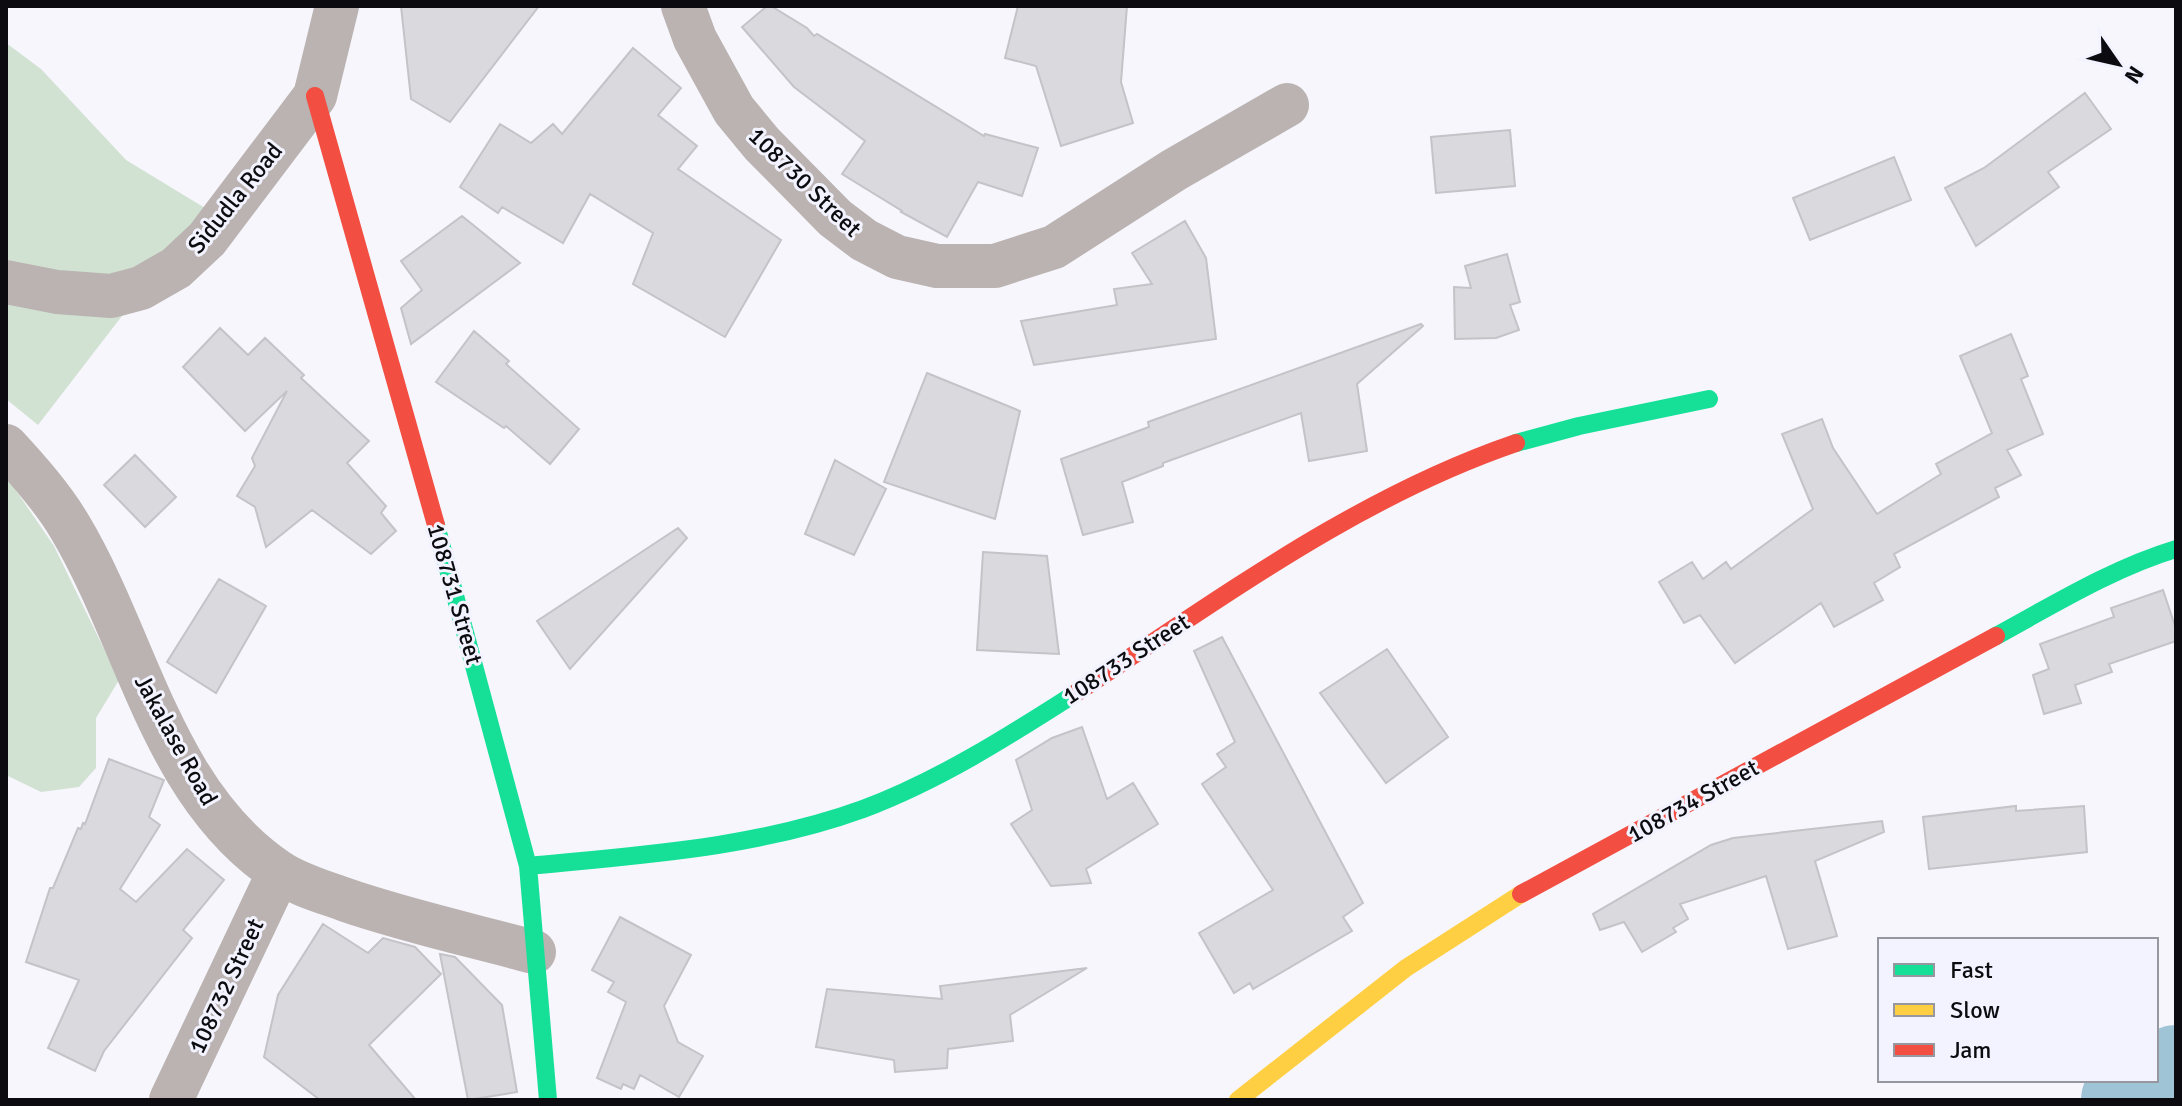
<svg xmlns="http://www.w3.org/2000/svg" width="2182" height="1106" font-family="Signika,sans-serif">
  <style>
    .green { fill: #d2e2d2 }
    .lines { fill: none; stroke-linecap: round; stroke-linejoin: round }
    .river { stroke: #9ec4d5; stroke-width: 90 }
    .building { fill: #dad9de; stroke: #c4c3c7; stroke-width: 2 }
    .street { stroke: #bab3b1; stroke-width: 44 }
    .fast { stroke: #16e098; stroke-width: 18 }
    .slow { stroke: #ffcf43; stroke-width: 18 }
    .jam { stroke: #f24e42; stroke-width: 18 }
    .labels { text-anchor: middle; stroke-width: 6; stroke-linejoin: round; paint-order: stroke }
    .street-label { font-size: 24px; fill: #0c0c10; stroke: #f3f3ff }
  </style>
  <rect width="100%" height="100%" fill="#f6f6fc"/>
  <path class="green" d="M6,43l35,26 85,91 79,48 -167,217 -32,-26z
    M6,476l48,70 65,134 -23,38v50l-17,19 -38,5 -35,-17z"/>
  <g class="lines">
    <path class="river" d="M2126,1100l50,-30"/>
  </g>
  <path class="building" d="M401,6h138l-89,116 -39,-23z
    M767,6h4l36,22 7,8 3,-2 167,102 1,-2 53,14 -16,48 -44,-14 -31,55 -46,-25 1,-1 -60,-37 23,-33 -71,-54 -52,-60z
    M1018,6h109l-6,76 12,41 -72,23 -25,-80 -31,-8z
    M633,48l48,40 -23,27 39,31 -19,23 103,71 -56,97 -92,-53 20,-51 -63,-39 -27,49 -61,-36 -4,6 -38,-26 40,-63 31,19 22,-19 9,10z
    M2085,93l26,36 -63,43 11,15 -83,59 -31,-58 39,-20z
    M1510,130l5,56 -79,7 -5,-56z
    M1894,157l17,43 -101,40 -17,-42z
    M462,216l58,47 -109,81 -10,-36 21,-18 -21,-29z
    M1185,221l21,37 10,81 -182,26 -13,-44 96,-16 -3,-16 38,-5 -20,-31z
    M1507,254l13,48 -10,3 9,25 -23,8 -41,1 -1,-52 17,1 -6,-22z
    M1421,324l2,2 -66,58 10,67 -58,10 -8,-48 -138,50v3l-41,16 11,40 -50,13 -22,-76 88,-32 -1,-5z
    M220,328l28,27 17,-17 39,37 -3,3 68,63 -22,22 39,43 -5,7 15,18 -25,23 -59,-44 -46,37 -11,-40 -18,-11 18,-30 -3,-8 35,-67 -42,40 -62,-64z
    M474,331l35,30 -3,3 73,65 -29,35 -44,-38 -2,2 -68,-46z
    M2011,334l17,42 -7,3 22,55 -36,16 14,25 -26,13 4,9 -105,57 6,13 -26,16 9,17 -49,27 -13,-24 -86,60 -35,-48 -16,8 -25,-41 33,-20 11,17 23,-17 5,7 82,-60 -31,-75 40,-15 11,29 44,66 64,-40 -5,-10 56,-31 -32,-77z
    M927,373l93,38 -25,108 -111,-37z
    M135,455l41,42 -31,30 -41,-42z
    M835,460l51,29 -32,66 -49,-21z
    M678,528l9,10 -117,131 -33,-48z
    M983,552l64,4 12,98 -82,-4z
    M219,579l47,27 -50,87 -49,-31z
    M2163,590l13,39v12l-67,23 3,8 -37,13 6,18 -37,11 -11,-39 16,-6 -9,-25 74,-27 -3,-9z
    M1222,637l141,266 -20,14 9,14 -99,58 -3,-6 -16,10 -35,-60 74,-43 -71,-106 24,-17 -9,-13 18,-12 -41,-91z
    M1387,649l61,88 -62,46 -66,-90z
    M1082,727l25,72 26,-16 25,41 -72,45 5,14 -40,3 -40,-62 21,-14 -16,-50 36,-22z
    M109,759l55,21 -15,37 11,8 -40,64 16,13 51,-53 37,31 -41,50 9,8 -88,113 -9,20 -47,-23 31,-68 -53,-18 24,-74h3l25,-60 3,1 2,-6 2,1z
    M2016,806v5l68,-5 3,46 -158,17 -6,-52z
    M1882,821l2,11 -69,29 22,75 -49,13 -22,-73 -86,28 8,15 -15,9 3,4 -34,20 -18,-30 -24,8 -7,-16 118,-69 22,-7z
    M620,917l71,38 -27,51 14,36 25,14 -24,41 -39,-22 -6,14 -11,-5 -2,5 -24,-11 29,-76 -18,-10 6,-10 -22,-12z
    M323,924l45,29 15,-15 32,9 26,27 -72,71 47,55h-96l-56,-43 14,-62z
    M440,954l15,3 47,48 15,87 -49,8z
    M1087,968l-77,47 3,26 -65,8 -1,19 -52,4 -1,-12 -78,-13 11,-58 115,10 -2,-13z"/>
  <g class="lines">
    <path class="street" d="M683,6l12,33 39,71 28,34 73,74 29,22 33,17 40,9h58l59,-19 120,-77 113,-65
      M6,282l51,10 54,4 30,-8 35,-20 31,-29 108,-143 22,-90
      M6,446c23,25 47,52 64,81 68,114 92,267 209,345 20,13 45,20 67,28 61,21 125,35 188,52
      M171,1100l108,-228"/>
    <path class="fast" d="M1516,443l63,-17 130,-27
      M436,525l92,341 20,234
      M1996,636c57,-31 117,-68 180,-87
      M528,866c112,-11 228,-18 335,-57 75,-28 146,-73 213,-116"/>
    <path class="slow" d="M1238,1100l168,-132 115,-74"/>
    <path class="jam" d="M315,96l121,429
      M1076,693c142,-92 279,-195 440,-250
      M1521,894l475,-258"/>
  </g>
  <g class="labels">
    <g class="street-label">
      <text transform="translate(805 182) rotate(44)" y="8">108730 Street</text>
      <text transform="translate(235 198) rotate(-51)" y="8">Sidudla Road</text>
      <text transform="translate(455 594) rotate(74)" y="8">108731 Street</text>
      <text transform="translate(1126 659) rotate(-33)" y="8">108733 Street</text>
      <text transform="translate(176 740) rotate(61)" y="8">Jakalase Road</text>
      <text transform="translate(1693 801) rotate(-29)" y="8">108734 Street</text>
      <text transform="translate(226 986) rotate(-65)" y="8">108732 Street</text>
    </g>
  </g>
  <rect width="2182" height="1106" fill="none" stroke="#0c0c10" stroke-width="16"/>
  <rect x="1878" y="938" width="280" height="144" fill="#f3f3ff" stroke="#97979f" stroke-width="2"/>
  <rect x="1894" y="964" width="40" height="12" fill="#16e098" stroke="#97979f" stroke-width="2"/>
  <text x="1950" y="978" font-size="24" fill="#0c0c10">Fast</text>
  <rect x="1894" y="1004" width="40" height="12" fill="#ffcf43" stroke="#97979f" stroke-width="2"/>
  <text x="1950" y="1018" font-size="24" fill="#0c0c10">Slow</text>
  <rect x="1894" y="1044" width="40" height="12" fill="#f24e42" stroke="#97979f" stroke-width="2"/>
  <text x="1950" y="1058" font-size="24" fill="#0c0c10">Jam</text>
  <g transform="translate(2118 64) rotate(124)" stroke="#f3f3ff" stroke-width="6" paint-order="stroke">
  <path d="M0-6L14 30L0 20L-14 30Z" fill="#0c0c10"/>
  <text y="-12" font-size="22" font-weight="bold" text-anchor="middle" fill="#0c0c10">N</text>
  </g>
</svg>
